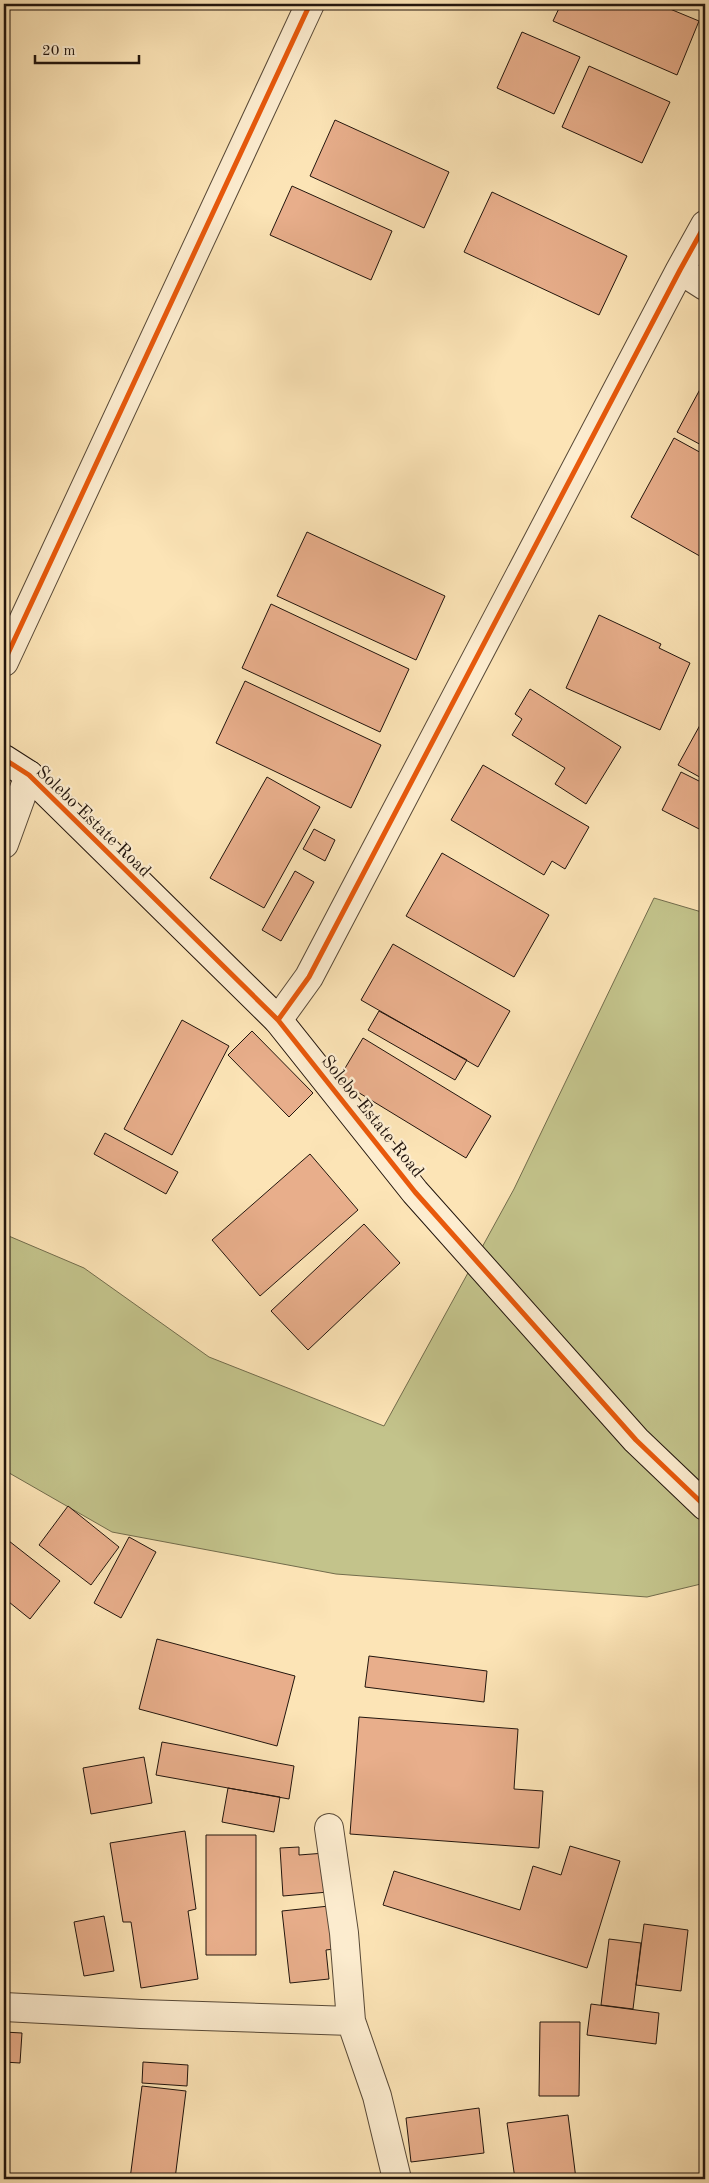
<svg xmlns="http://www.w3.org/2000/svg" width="709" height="2183" font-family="'Old Standard TT',serif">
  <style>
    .green { fill: #c3c38b; stroke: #726c4c }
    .building { fill: #e8ae8b; stroke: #22150d }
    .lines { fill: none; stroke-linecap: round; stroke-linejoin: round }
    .street-casing { stroke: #584937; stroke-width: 30 }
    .secondary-casing { stroke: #22150d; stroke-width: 30 }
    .street { stroke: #fdedd0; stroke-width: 28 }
    .secondary { stroke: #fdedd0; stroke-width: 28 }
    .cycleway-casing { stroke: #fdedd0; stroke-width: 8 }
    .cycleway { stroke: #e8590c; stroke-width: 5 }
    .labels { text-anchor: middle; stroke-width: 4.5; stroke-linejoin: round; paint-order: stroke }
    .street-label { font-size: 18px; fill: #22150d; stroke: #fdedd0 }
  </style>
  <rect width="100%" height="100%" fill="#fce4b6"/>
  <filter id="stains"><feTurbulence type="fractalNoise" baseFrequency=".004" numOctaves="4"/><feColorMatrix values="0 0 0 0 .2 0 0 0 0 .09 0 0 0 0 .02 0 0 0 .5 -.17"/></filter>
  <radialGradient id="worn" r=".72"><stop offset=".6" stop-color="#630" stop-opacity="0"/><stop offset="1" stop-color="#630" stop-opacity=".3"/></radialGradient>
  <path class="green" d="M654,898l51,15v670l-58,14 -311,-23 -224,-42 -108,-62v-236l80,34 125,89 175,69 130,-237z"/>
  <path class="building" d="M561,4h97l41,17 -22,54 -124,-54z
    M522,32l58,25 -26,57 -57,-26z
    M589,66l81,36 -28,61 -80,-36z
    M335,120l114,52 -25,56 -114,-52z
    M292,186l100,45 -21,49 -101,-45z
    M492,192l135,64 -28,59 -135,-63z
    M705,380v67l-28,-15z
    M674,438l31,17v104l-74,-42z
    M307,532l138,64 -29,64 -139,-64z
    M271,604l138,65 -29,63 -138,-64z
    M599,615l62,29 -2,4 31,15 -30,67 -94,-42z
    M245,681l136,64 -30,63 -135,-65z
    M530,689l91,58 -35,57 -31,-20 10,-16 -53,-33 10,-16 -7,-5z
    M705,716v64l-27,-15z
    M483,765l106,62 -24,42 -13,-8 -8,14 -93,-55z
    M681,772l24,12v48l-43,-22z
    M267,777l53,30 -56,101 -54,-30z
    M314,829l21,11 -10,21 -22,-12z
    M442,853l107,62 -35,62 -108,-61z
    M295,871l19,11 -33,59 -19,-11z
    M393,944l117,67 -32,56 -117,-67z
    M379,1011l88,49 -12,20 -87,-50z
    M182,1020l47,26 -57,109 -48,-26z
    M252,1031l61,62 -24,24 -61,-62z
    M363,1038l128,78 -25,42 -128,-78z
    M105,1133l73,39 -12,22 -72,-40z
    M310,1154l48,56 -98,86 -48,-56z
    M364,1224l36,39 -92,87 -37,-39z
    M68,1506l51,41 -28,38 -52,-40z
    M129,1537l27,15 -35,66 -27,-15z
    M9,1541l51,40 -30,38 -26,-21v-51z
    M157,1639l138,37 -18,70 -138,-37z
    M369,1656l118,15 -3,31 -119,-15z
    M359,1717l159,12 -4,60 29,2 -4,57 -189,-14z
    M162,1742l132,24 -5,33 -133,-24z
    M144,1757l8,46 -61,11 -8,-46z
    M228,1788l52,9 -6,35 -52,-10z
    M185,1831l11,78 -8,2 10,68 -57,9 -10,-66h-8l-13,-79z
    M206,1835h50v120h-50z
    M570,1846l50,15 -33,107 -204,-63 11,-34 126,39 13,-44 28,9z
    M299,1847v8l26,-2 3,39 -45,4 -3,-48z
    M329,1906l5,43 -8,1 3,29 -39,4 -8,-72z
    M104,1916l10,55 -30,5 -10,-54z
    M644,1924l44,6 -7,61 -45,-6z
    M609,1939l32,4 -8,66 -32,-4z
    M591,2004l68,9 -3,31 -69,-9z
    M540,2022h40l-1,74h-40z
    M4,2032l18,1 -2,30 -16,-1z
    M143,2062l45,3 -1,21 -45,-3z
    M142,2086l44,5 -11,88h-45z
    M479,2108l5,45 -73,9 -5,-44z
    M568,2115l8,64h-61l-8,-56z"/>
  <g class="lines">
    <g class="street-casing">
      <path id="street" d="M680,270l25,16
        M4,662l306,-658
        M4,844l25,-69
        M278,1020l31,-43 371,-707 25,-45
        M329,1828l15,105 7,88 26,75 20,83
        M4,2007l137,7 210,7"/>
    </g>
    <g class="secondary-casing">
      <path id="secondary" d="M4,759l25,16 249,245 137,172 221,248 69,66"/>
    </g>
    <use href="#street" class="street"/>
    <use href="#secondary" class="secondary"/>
    <g class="cycleway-casing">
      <path id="cycleway" d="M4,662l306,-658
        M4,759l25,16 249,245 137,172 221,248 69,66
        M278,1020l31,-43 371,-707 25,-45"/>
    </g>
    <use href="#cycleway" class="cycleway"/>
  </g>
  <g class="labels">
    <g class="street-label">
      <text transform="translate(94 821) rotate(44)" y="6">Solebo Estate Road</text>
      <text transform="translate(373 1116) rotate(51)" y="6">Solebo Estate Road</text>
    </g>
  </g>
  <rect width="709" height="2183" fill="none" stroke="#fce4b6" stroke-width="20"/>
  <rect x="5" y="5" width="699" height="2173" fill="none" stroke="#22150d" stroke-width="2.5"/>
  <rect x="10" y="10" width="689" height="2163" fill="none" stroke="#22150d"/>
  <path d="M35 55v8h104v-8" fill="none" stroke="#22150d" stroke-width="2.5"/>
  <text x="42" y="55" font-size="15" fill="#22150d" stroke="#fdedd0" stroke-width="4" paint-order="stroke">20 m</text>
  <rect width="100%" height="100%" filter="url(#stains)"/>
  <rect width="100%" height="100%" fill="url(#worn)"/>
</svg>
